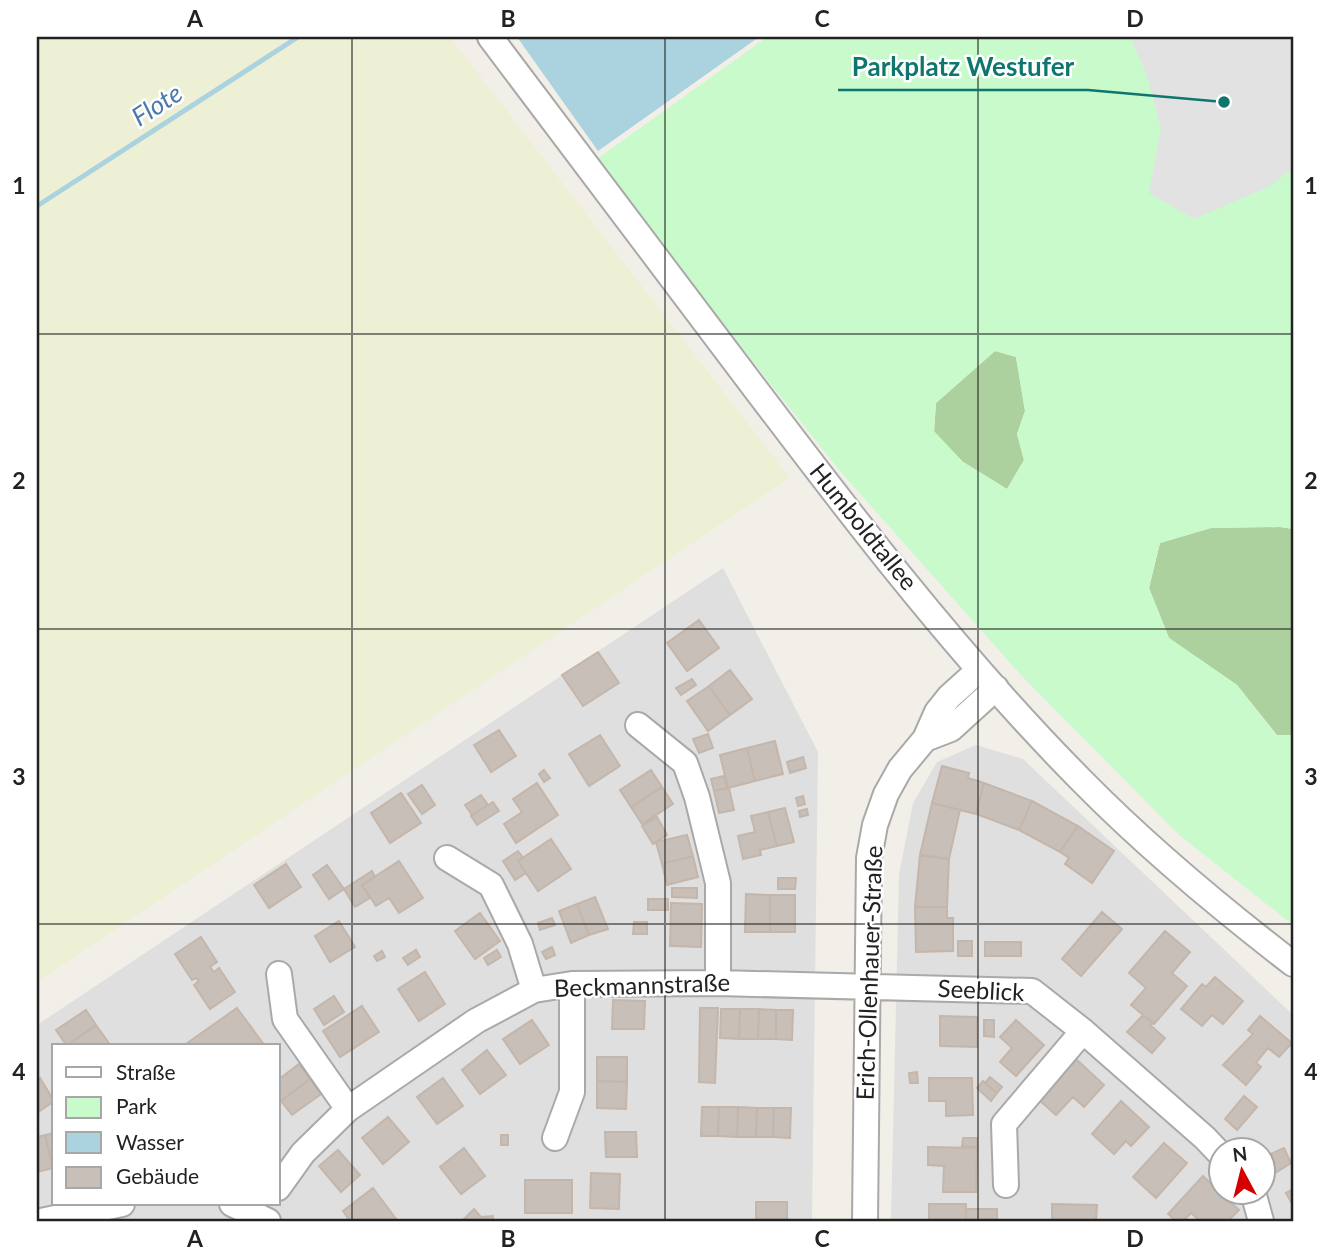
<svg xmlns="http://www.w3.org/2000/svg" width="1330" height="1258" font-family="Lato,sans-serif">
  <style>
    .residential { fill: #e0dfdf; fill-rule: evenodd }
    .farmland { fill: #eef0d5 }
    .forest { fill: #add19e }
    .park { fill: #c8facc; fill-rule: evenodd }
    .parking { fill: #e2e2e2 }
    .water { fill: #aad3df }
    .lines { fill: none; stroke-linecap: round; stroke-linejoin: round }
    .stream { stroke: #aad3df; stroke-width: 5 }
    .building { fill: #c7bfb8; stroke: #c4b6ab; stroke-width: 2 }
    .minor-casing { stroke: #a9a9a9; stroke-width: 28 }
    .minor { stroke: #fff; stroke-width: 24 }
    .grid { fill: none; stroke: #222; stroke-width: 2; stroke-opacity: 0.55 }
    .labels { text-anchor: middle; stroke-width: 5; stroke-linejoin: round; paint-order: stroke }
    .street-label { font-size: 24px; fill: #222; stroke: #fff }
    .water-label { font-size: 26px; font-style: italic; fill: #4a7aab; stroke: #fff }
    .leader { fill: none; stroke: #0f766e; stroke-width: 2.5 }
    .callout-dot { fill: #0f766e; stroke: #fff; stroke-width: 2.5 }
    .callout-label { font-size: 26px; text-anchor: middle; font-weight: bold; fill: #0f766e; stroke: #fff; stroke-width: 5; stroke-linejoin: round; paint-order: stroke }
    .neatline { fill: none; stroke: #222; stroke-width: 2.5 }
    .grid-label { font-size: 23px; text-anchor: middle; font-weight: bold; fill: #222 }
  </style>
  <rect width="100%" height="100%" fill="#f2efe9"/>
  <path class="residential" d="M723,568l95,184 -6,469h-775v-196zM54,1046h224v158h-224z
    M976,745l47,14 270,256v206h-402l8,-347 14,-71 24,-41zM1222,1150h42v42h-42z"/>
  <path class="farmland" d="M37,37h413l340,441 -753,504z"/>
  <path class="forest" d="M995,351l21,6 9,54 -8,23 7,26 -17,29 -44,-27 -29,-30 2,-29z
    M1280,527l13,2v206h-16l-40,-50 -68,-47 -20,-50 11,-45 51,-15z"/>
  <path class="park" d="M767,37h526v492l-13,-2 -69,1 -51,15 -11,45 20,50 68,47 39,50h17v190l-115,-91 -158,-160 -181,-204 -245,-309zM995,351l21,6 9,54 -8,23 7,26 -17,29 -44,-27 -29,-31 2,-28z"/>
  <path class="parking" d="M1130,37h163v132l-25,18 -74,32 -45,-26 12,-64 -14,-54z"/>
  <path class="water" d="M517,37h242l-161,114z"/>
  <g class="lines">
    <path class="stream" d="M37,206l261,-169"/>
  </g>
  <path class="building" d="M699,620l20,28 -32,23 -20,-28z
    M598,652l21,31 -36,23 -21,-31z
    M730,670l22,29 -22,16 -21,-29z
    M692,679l4,6 -15,10 -5,-7z
    M709,686l21,29 -22,16 -21,-30z
    M499,730l17,26 -25,16 -17,-27z
    M708,734l5,14 -14,5 -6,-14z
    M600,735l20,31 -31,20 -20,-32z
    M775,741l8,33 -28,7 -8,-33z
    M747,748l8,33 -27,7 -8,-33z
    M803,757l3,11 -16,5 -3,-11z
    M942,766l27,7 -1,5 16,5 -8,31 -44,-11z
    M544,770l6,8 -6,4 -5,-8z
    M651,770l11,17 -31,20 -11,-17z
    M724,776l3,12 -13,3 -3,-12z
    M537,783l21,32 -42,28 -12,-19 18,-12 -9,-13z
    M984,783l48,18 -13,29 -43,-16z
    M422,785l13,20 -13,9 -14,-20z
    M662,787l11,17 -31,20 -11,-17z
    M729,788l5,22 -15,3 -5,-22z
    M401,793l20,30 -31,20 -19,-30z
    M481,795l7,10 -16,10 -7,-10z
    M803,796l2,8 -7,2 -2,-8z
    M1032,801l46,25 -18,26 -41,-22z
    M493,802l6,9 -22,14 -6,-9z
    M932,803l28,7 -11,49 -29,-4z
    M785,808l9,34 -17,4 -9,-34z
    M807,809l1,6 -8,2 -1,-6z
    M768,812l9,34 -17,4 1,5 -18,4 -5,-23 17,-4 -4,-16z
    M657,817l10,18 -14,9 -11,-18z
    M1078,826l36,25 -22,32 -27,-19 4,-6 -9,-6z
    M687,835l6,21 -31,8 -6,-22z
    M551,839l20,30 -33,22 -20,-30z
    M518,851l5,7 -5,3 8,12 -11,7 -12,-19z
    M920,855l29,4 -2,48h-32z
    M693,856l5,21 -31,8 -5,-21z
    M399,861l24,37 -24,15 -10,-15 -13,8 -14,-21z
    M286,864l15,23 -32,21 -15,-23z
    M327,865l17,24 -15,10 -16,-24z
    M372,871l3,6 -13,8 8,13 -15,9 -11,-18z
    M778,878h18l-1,11h-17z
    M672,888h25v10l-25,-1z
    M746,894l24,1v37h-25z
    M770,895h25v37h-25z
    M595,897l13,32 -19,6 -12,-31z
    M648,899h20v11h-20z
    M671,903l31,1 -1,43 -31,-1z
    M577,904l12,31 -18,8 -12,-32z
    M915,907h32v11h6v33l-37,1z
    M1102,912l20,17 -41,47 -19,-17z
    M480,913l20,28 -25,18 -20,-28z
    M552,918l3,7 -15,5 -2,-7z
    M339,921l16,26 -25,15 -15,-26z
    M634,922h13v12h-14z
    M1165,931l25,21 -18,21 15,13 -33,38 -23,-19 15,-17 -17,-15z
    M201,937l16,25 -7,5 4,5 5,-4 16,24 -25,17 -16,-24 5,-4 -3,-3 -4,2 -17,-26z
    M958,941h14v15h-14z
    M985,942h36v14h-36z
    M552,947l3,8 -9,4 -4,-7z
    M416,950l4,7 -12,8 -5,-7z
    M497,950l4,7 -13,8 -4,-7z
    M382,951l3,6 -8,4 -3,-5z
    M425,972l20,32 -26,17 -21,-32z
    M1215,977l28,24 -20,23 -11,-9 -10,11 -21,-17 21,-25 4,3z
    M334,996l10,16 -20,13 -10,-16z
    M613,1000l32,1 -1,28h-32z
    M362,1006l17,26 -39,25 -17,-26z
    M237,1008l28,38h-82z
    M700,1008h18l-3,75 -16,-1z
    M721,1009h19l-1,30 -19,-1z
    M740,1009h19l-1,30h-19z
    M759,1009l17,1v29h-18z
    M86,1010l10,15 -29,21 -11,-16z
    M776,1010h17l-1,30 -16,-1z
    M1143,1015l10,8 -3,2 15,13 -13,15 -25,-21z
    M940,1016l37,1v30l-37,-1z
    M1260,1016l32,27 -13,14 -11,-9 -12,15 5,4 -15,18 -23,-20 30,-31 -5,-4z
    M532,1020l17,25 -29,19 -17,-25z
    M984,1020h10v17l-10,-1z
    M1016,1020l28,25 -28,31 -16,-14 12,-14 -12,-11z
    M96,1025l15,21h-44z
    M487,1050l19,25 -26,19 -18,-24z
    M597,1057h30v25l-30,-1z
    M1076,1059l28,26 -20,22 -11,-10 -17,18 -17,-15z
    M299,1064l11,15 -29,22 -3,-4v-17z
    M917,1072l1,11h-8l-1,-10z
    M990,1077l12,10 -5,6 -12,-10z
    M40,1078l14,23 -17,12v-33z
    M443,1078l20,28 -26,18 -20,-27z
    M929,1078h43l1,37 -27,1v-15h-17z
    M310,1079l11,15 -29,21 -11,-14z
    M597,1081l30,1 -1,27 -29,-1z
    M983,1081l14,12 -6,8 -14,-13z
    M1244,1096l13,11 -20,23 -12,-11z
    M1121,1101l28,26 -18,19 -5,-5 -12,13 -22,-20z
    M702,1107h17l-1,29h-17z
    M719,1107h19l-1,30 -19,-1z
    M738,1107l19,1 -1,29h-19z
    M757,1108h17l-1,29h-17z
    M774,1108h17l-1,30 -17,-1z
    M388,1117l21,25 -26,22 -21,-26z
    M605,1132h31l1,25h-31z
    M54,1133v35h-1l-8,-33z
    M45,1135l8,33 -16,4v-35z
    M501,1135h7v10h-7z
    M963,1138h14v9l-15,-1z
    M1164,1143l23,20 -31,35 -23,-21z
    M928,1147l49,1 -1,44h-33l1,-26 -16,-1z
    M464,1148l21,28 -24,18 -21,-27z
    M1284,1148l7,15 -16,10 -9,-17z
    M338,1150l22,25 -19,17 -22,-26z
    M591,1173l29,1 -1,35 -29,-1z
    M1203,1176l36,34 -11,11h-28l-9,-8 -8,8h-7l-8,-7z
    M525,1180h47v33h-47z
    M373,1188l23,31 -2,2h-44l-7,-10z
    M1293,1189v12l-2,1 -5,-9z
    M756,1202h31v19h-31z
    M929,1204h37v17h-37z
    M1052,1204l45,1 -1,16h-44z
    M474,1209l7,8 -1,4h-18z
    M966,1209h31v12h-31z
    M493,1216v5h-13l1,-4z"/>
  <g class="lines">
    <g class="minor-casing">
      <path id="minor" d="M490,37c81,107 162,214 242,321 110,146 222,294 351,424 65,66 136,125 210,182
        M638,725l47,38 12,34 21,86v100
        M925,739l26,-10 45,-41
        M447,858l44,27 29,59 14,46
        M279,974l6,45 63,90
        M555,1138l17,-46v-108
        M1006,1185l-2,-61 79,-93
        M278,1188l25,-35 45,-44 128,-88 58,-31 38,-6 146,-1 314,8 51,40 122,107 17,18
        M1253,1192l8,29
        M232,1204l36,17
        M41,1221l81,-17
        M865,1221l4,-363 6,-33 11,-31 14,-25 25,-30 12,-27 12,-15 30,-27"/>
    </g>
    <use href="#minor" class="minor"/>
  </g>
  <path class="grid" d="M352,37v1184M665,37v1184M978,37v1184M37,334h1256M37,629h1256M37,924h1256"/>
  <g class="labels">
    <g class="street-label">
      <text transform="translate(863 527) rotate(51)" y="8">Humboldtallee</text>
      <text transform="translate(870 973) rotate(-88)" y="8">Erich-Ollenhauer-Straße</text>
      <text transform="translate(642 986) rotate(-2)" y="8">Beckmannstraße</text>
      <text transform="translate(981 991) rotate(3)" y="8">Seeblick</text>
    </g>
    <g class="water-label">
      <text transform="translate(157 105) rotate(-33)" y="9">Flote</text>
    </g>
  </g>
  <path class="leader" d="M1224 102L1088 90H838"/>
  <circle class="callout-dot" cx="1224" cy="102" r="7"/>
  <g class="callout-label">
    <text x="963" y="76">Parkplatz Westufer</text>
  </g>
  <rect width="1330" height="1258" fill="none" stroke="#ffffff" stroke-width="77"/>
  <rect x="52" y="1044" width="228" height="161" fill="#ffffff" stroke="#a7a7a7" stroke-width="2"/>
  <rect x="66" y="1067" width="35" height="10" fill="#ffffff" stroke="#a7a7a7" stroke-width="2"/>
  <text x="116" y="1080" font-size="21" fill="#222222">Straße</text>
  <rect x="66" y="1097" width="35" height="21" fill="#c8facc" stroke="#a7a7a7" stroke-width="2"/>
  <text x="116" y="1114" font-size="21" fill="#222222">Park</text>
  <rect x="66" y="1132" width="35" height="21" fill="#aad3df" stroke="#a7a7a7" stroke-width="2"/>
  <text x="116" y="1150" font-size="21" fill="#222222">Wasser</text>
  <rect x="66" y="1167" width="35" height="21" fill="#c7bfb8" stroke="#a7a7a7" stroke-width="2"/>
  <text x="116" y="1184" font-size="21" fill="#222222">Gebäude</text>
  <g transform="translate(1242 1171) rotate(353)"><circle r="33" fill="#ffffff" stroke="#a7a7a7" stroke-width="2"/>
  <path d="M0-5L12 26L0 18L-12 26Z" fill="#d40000"/>
  <text y="-10" font-size="19" font-weight="bold" text-anchor="middle" fill="#222222">N</text>
  </g>
  <rect x="38" y="38" width="1254" height="1182" class="neatline"/>
  <g class="grid-label">
    <text x="195" y="27">A</text>
    <text x="508" y="27">B</text>
    <text x="822" y="27">C</text>
    <text x="1135" y="27">D</text>
    <text x="19" y="194">1</text>
    <text x="1311" y="194">1</text>
    <text x="19" y="489">2</text>
    <text x="1311" y="489">2</text>
    <text x="19" y="785">3</text>
    <text x="1311" y="785">3</text>
    <text x="19" y="1080">4</text>
    <text x="1311" y="1080">4</text>
    <text x="195" y="1247">A</text>
    <text x="508" y="1247">B</text>
    <text x="822" y="1247">C</text>
    <text x="1135" y="1247">D</text>
  </g>
</svg>
